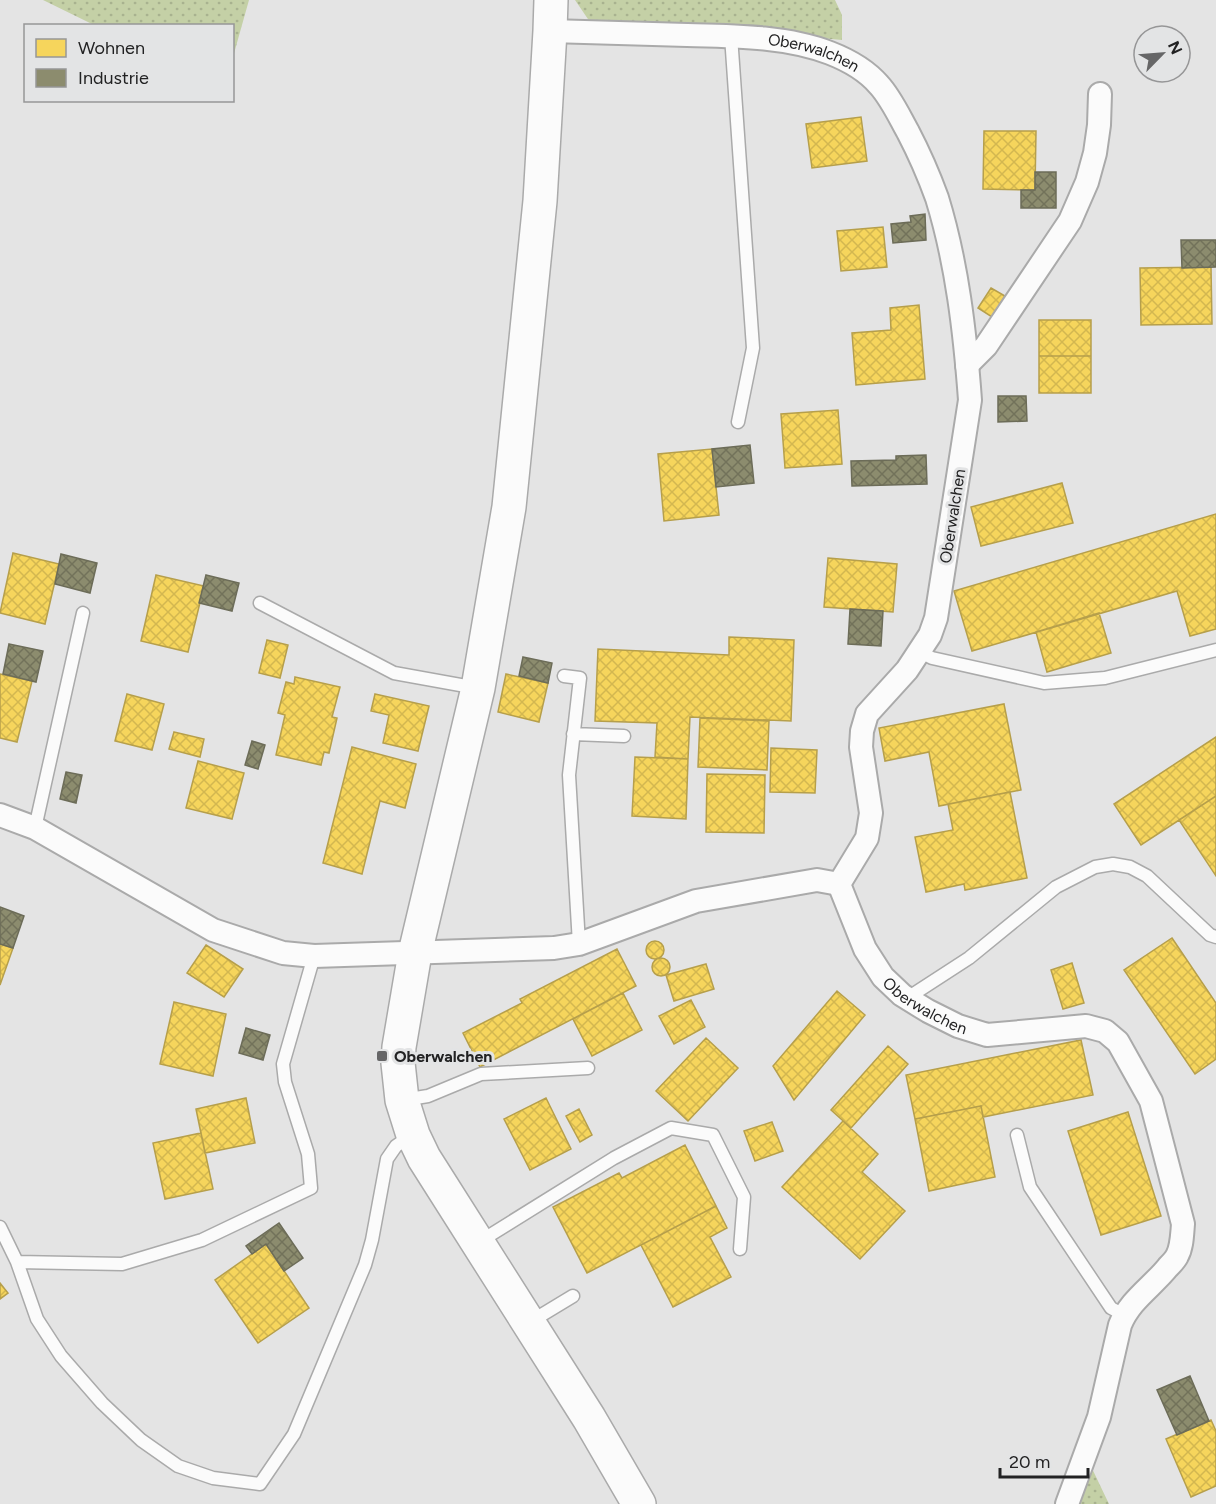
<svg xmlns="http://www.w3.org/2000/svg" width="1216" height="1504" font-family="Figtree,sans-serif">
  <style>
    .grass { fill: url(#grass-dots) }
    .homes { fill: url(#homes-cross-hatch); stroke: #b69f4b; stroke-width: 1.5 }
    .industry { fill: url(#industry-cross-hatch); stroke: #6c6c58; stroke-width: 1.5 }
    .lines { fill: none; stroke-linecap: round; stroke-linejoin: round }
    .lane-casing { stroke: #aaa; stroke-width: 15 }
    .street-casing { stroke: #aaa; stroke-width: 26 }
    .secondary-casing { stroke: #aaa; stroke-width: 36 }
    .lane { stroke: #fbfbfb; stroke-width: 12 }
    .street { stroke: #fbfbfb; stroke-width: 22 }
    .secondary { stroke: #fbfbfb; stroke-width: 33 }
    .poi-dot { fill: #666667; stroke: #e3e4e5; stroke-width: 2 }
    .labels { text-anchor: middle; stroke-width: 6; stroke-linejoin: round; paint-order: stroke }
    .street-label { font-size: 16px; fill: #222223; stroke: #e3e4e5 }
    .poi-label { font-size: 16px; font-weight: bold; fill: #222223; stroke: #e3e4e5; text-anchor: start }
  </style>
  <defs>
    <pattern id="grass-dots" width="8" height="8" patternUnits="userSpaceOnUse" patternTransform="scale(1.5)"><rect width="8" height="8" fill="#c4d0a6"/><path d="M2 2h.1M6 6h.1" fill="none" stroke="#a8b28f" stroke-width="1.8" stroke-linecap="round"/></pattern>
    <pattern id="homes-cross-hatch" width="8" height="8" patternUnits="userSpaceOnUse" patternTransform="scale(1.5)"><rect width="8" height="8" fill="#f6d55c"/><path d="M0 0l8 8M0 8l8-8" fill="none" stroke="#d3b750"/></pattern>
    <pattern id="industry-cross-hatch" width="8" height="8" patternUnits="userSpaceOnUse" patternTransform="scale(1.5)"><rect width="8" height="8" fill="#8c8c6e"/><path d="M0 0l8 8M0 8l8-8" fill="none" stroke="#72725a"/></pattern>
  </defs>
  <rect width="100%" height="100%" fill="#e4e4e4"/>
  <path class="grass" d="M43,0h206l-16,57 -1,-31 -138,-1z
    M575,0h260l7,15v25l-123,-11 -127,-4z
    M1087,1458l22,46h-40z"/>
  <path class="homes" d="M861,117l6,44 -55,7 -6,-44z
    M984,131h52l-1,59 -52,-1z
    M883,227l4,40 -46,4 -4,-40z
    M1211,267l1,57 -71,1 -1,-57z
    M991,288l14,8 -13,21 -14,-9z
    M919,305l6,74 -69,6 -4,-52 39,-3 -1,-22z
    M1039,320h52v36h-52z
    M1039,356h52v37h-52z
    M838,410l4,54 -57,4 -4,-54z
    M712,449l7,66 -55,6 -6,-67z
    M1062,483l11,40 -92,23 -10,-39z
    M1216,514v115l-26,7 -13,-45 -205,60 -18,-60z
    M13,553l46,11 -14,60 -45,-11z
    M828,558l69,6 -4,48 -69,-5z
    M156,575l48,11 -16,66 -47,-11z
    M1099,613l12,40 -64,19 -11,-40z
    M729,637l65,3 -3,81 -101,-4 -2,42 -33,-2 2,-34 -62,-2 3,-72 131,6z
    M267,640l21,5 -8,33 -21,-5z
    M0,674l32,7 -15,61 -17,-4z
    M506,674l42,9 -9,39 -41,-10z
    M295,677l45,10 -8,30 5,1 -8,35 -5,-1 -3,13 -45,-10 9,-40 -7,-2 8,-31 8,2z
    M127,694l37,10 -12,46 -37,-9z
    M375,694l54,12 -11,45 -35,-8 6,-28 -18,-4z
    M1004,704l17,86 -82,16 -10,-54 -44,9 -6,-33z
    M700,718l69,3 -2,49 -69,-3z
    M174,732l30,7 -4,18 -31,-8z
    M1216,737v59l-75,49 -27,-41z
    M352,747l64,17 -11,44 -25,-7 -18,73 -39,-11z
    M771,748l46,2 -2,43 -45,-1z
    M635,757l53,2 -2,60 -54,-3z
    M198,761l46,12 -12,46 -46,-11z
    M707,774l58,1 -1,58 -58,-1z
    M1010,792l17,86 -62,12 -1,-6 -38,8 -11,-55 38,-7 -5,-26z
    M1216,796v80l-37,-56z
    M1172,938l44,65v56l-21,15 -71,-104z
    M646 950a9 9 0 1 1 18 0a9 9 0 1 1-18 0Z
    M0,944l13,4 -13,37z
    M206,945l37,24 -19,28 -37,-24z
    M617,949l19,37 -156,81 -17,-34 59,-30 -2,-4z
    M652 967a9 9 0 1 1 18 0a9 9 0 1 1-18 0Z
    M1072,963l12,40 -21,6 -12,-39z
    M706,964l8,25 -40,12 -8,-26z
    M837,991l28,24 -71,85 -21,-34z
    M623,993l19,37 -50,26 -19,-37z
    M691,1000l14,27 -31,17 -15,-28z
    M174,1002l52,12 -13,62 -53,-12z
    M706,1038l32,30 -50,53 -32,-30z
    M1081,1040l12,55 -110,22 -2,-11 -66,13 -9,-44z
    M888,1046l20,18 -57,64 -20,-18z
    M246,1098l9,45 -50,10 -9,-44z
    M546,1098l25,51 -41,21 -26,-51z
    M981,1106l14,71 -66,14 -14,-72z
    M579,1109l13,26 -12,7 -14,-26z
    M1128,1112l33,104 -60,19 -33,-104z
    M843,1121l35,33 -16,18 43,39 -45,48 -78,-72z
    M772,1122l11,29 -28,10 -11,-30z
    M201,1133l12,56 -48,10 -12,-56z
    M685,1145l31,61 -129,67 -34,-66 66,-34 3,5z
    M716,1206l11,22 -17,9 21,40 -58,30 -32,-62z
    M266,1244l43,64 -51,35 -43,-63z
    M0,1283l8,10 -8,6z
    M1211,1420l5,11v55l-25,11 -25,-58z"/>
  <path class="industry" d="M1035,172h21v36h-35v-18h14z
    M925,214l1,26 -33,3 -2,-19 20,-2 -1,-6z
    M1181,240h35v27l-34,1z
    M998,396h28l1,25 -29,1z
    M750,445l4,38 -38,4 -4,-38z
    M926,455l1,29 -75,2 -1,-25 45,-1v-4z
    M61,554l36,9 -7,30 -35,-9z
    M206,575l33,8 -7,28 -33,-8z
    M850,609l33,2 -2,35 -33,-2z
    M9,644l34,7 -7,31 -33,-8z
    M523,657l29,6 -4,20 -29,-7z
    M252,741l13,4 -7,24 -13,-4z
    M66,772l16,3 -6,28 -16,-4z
    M0,907l24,9 -11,32 -13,-4z
    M246,1028l24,7 -7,25 -24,-7z
    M279,1223l24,35 -19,13 -18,-27 -14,10 -6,-8z
    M1190,1376l19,45 -32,14 -20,-45z"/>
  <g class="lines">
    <g class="lane-casing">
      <path id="lane" d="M731,36l22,312 -15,74
        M260,603l134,70 83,15
        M920,652l12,6 112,25 61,-5 111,-28
        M564,676l16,2 -11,97 10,169
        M573,734l51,2
        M35,828l48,-215
        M909,999l3,-4 57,-37 87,-71 39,-20 18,-3 17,3 17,9 63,59 6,2
        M403,1100l25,-4 53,-22 107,-6
        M1017,1135l13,52 81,121 13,7
        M0,1227l17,35 105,2 80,-24 109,-52 -3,-34 -23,-72 -2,-18 31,-108
        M479,1242l135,-84 57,-30 42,7 31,62 -4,52
        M17,1262l20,57 24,37 41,47 39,37 37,26 35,12 47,6 34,-50 71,-169 7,-25 15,-81 9,-13 16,-11
        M530,1322l43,-26"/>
    </g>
    <g class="street-casing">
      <g id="street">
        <path id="s1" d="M550,31c46,1 91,3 137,4 46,1 100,1 143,18 18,7 37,18 49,32 12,13 20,31 29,47 11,21 21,44 29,66 20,65 28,134 33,202l-34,218 -6,17 -23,35 -40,44 -5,17 -1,16 10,66 -4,25 -28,46 26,65 18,28 19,18 26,16 30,15 29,9 99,-9 19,5 13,11 33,59 32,123c-1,11 -1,23 -6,32 -2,4 -6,8 -9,11 -16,20 -38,33 -48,58l-21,92 -32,87"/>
        <path d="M967,365l19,-19 84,-125 17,-39 8,-29 4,-28 1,-31"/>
        <path d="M0,815l35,13 178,102 70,23 31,3 240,-8 25,-4 117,-43 121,-21 22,4"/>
      </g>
    </g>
    <g class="secondary-casing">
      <path id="secondary" d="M551,0l-1,31 -10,170 -31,306 -31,181 -63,265 -16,94 -1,16 4,37 11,35 11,23 165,260 50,86"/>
    </g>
    <use href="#lane" class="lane"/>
    <use href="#street" class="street"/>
    <use href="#secondary" class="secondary"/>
  </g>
  <rect class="poi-dot" x="376" y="1050" width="12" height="12" rx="3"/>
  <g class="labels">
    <g class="street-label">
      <text dy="6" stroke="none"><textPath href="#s1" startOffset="266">Oberwalchen</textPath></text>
      <text transform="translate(952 516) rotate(-81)" y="6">Oberwalchen</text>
      <text dy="6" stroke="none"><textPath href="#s1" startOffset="1348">Oberwalchen</textPath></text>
    </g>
    <g class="poi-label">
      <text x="394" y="1062">Oberwalchen</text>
    </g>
  </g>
  <rect x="24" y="24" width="210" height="78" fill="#e3e4e5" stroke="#969697" stroke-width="1.5"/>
  <rect x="36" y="39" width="30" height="18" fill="#f6d55c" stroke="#969697" stroke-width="1.5"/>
  <text x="78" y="54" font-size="18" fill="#222223">Wohnen</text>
  <rect x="36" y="69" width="30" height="18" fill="#8c8c6e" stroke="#969697" stroke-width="1.5"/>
  <text x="78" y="84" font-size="18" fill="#222223">Industrie</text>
  <g transform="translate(1162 54) rotate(65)"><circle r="28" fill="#e3e4e5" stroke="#969697" stroke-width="1.5"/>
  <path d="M0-4.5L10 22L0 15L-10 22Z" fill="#666667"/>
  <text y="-9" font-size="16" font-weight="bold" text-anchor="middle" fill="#222223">N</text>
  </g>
  <path d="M1000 1468v9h88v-9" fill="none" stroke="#222223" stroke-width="3"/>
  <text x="1009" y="1468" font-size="18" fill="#222223" stroke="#e3e4e5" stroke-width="4.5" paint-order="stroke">20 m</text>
</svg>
